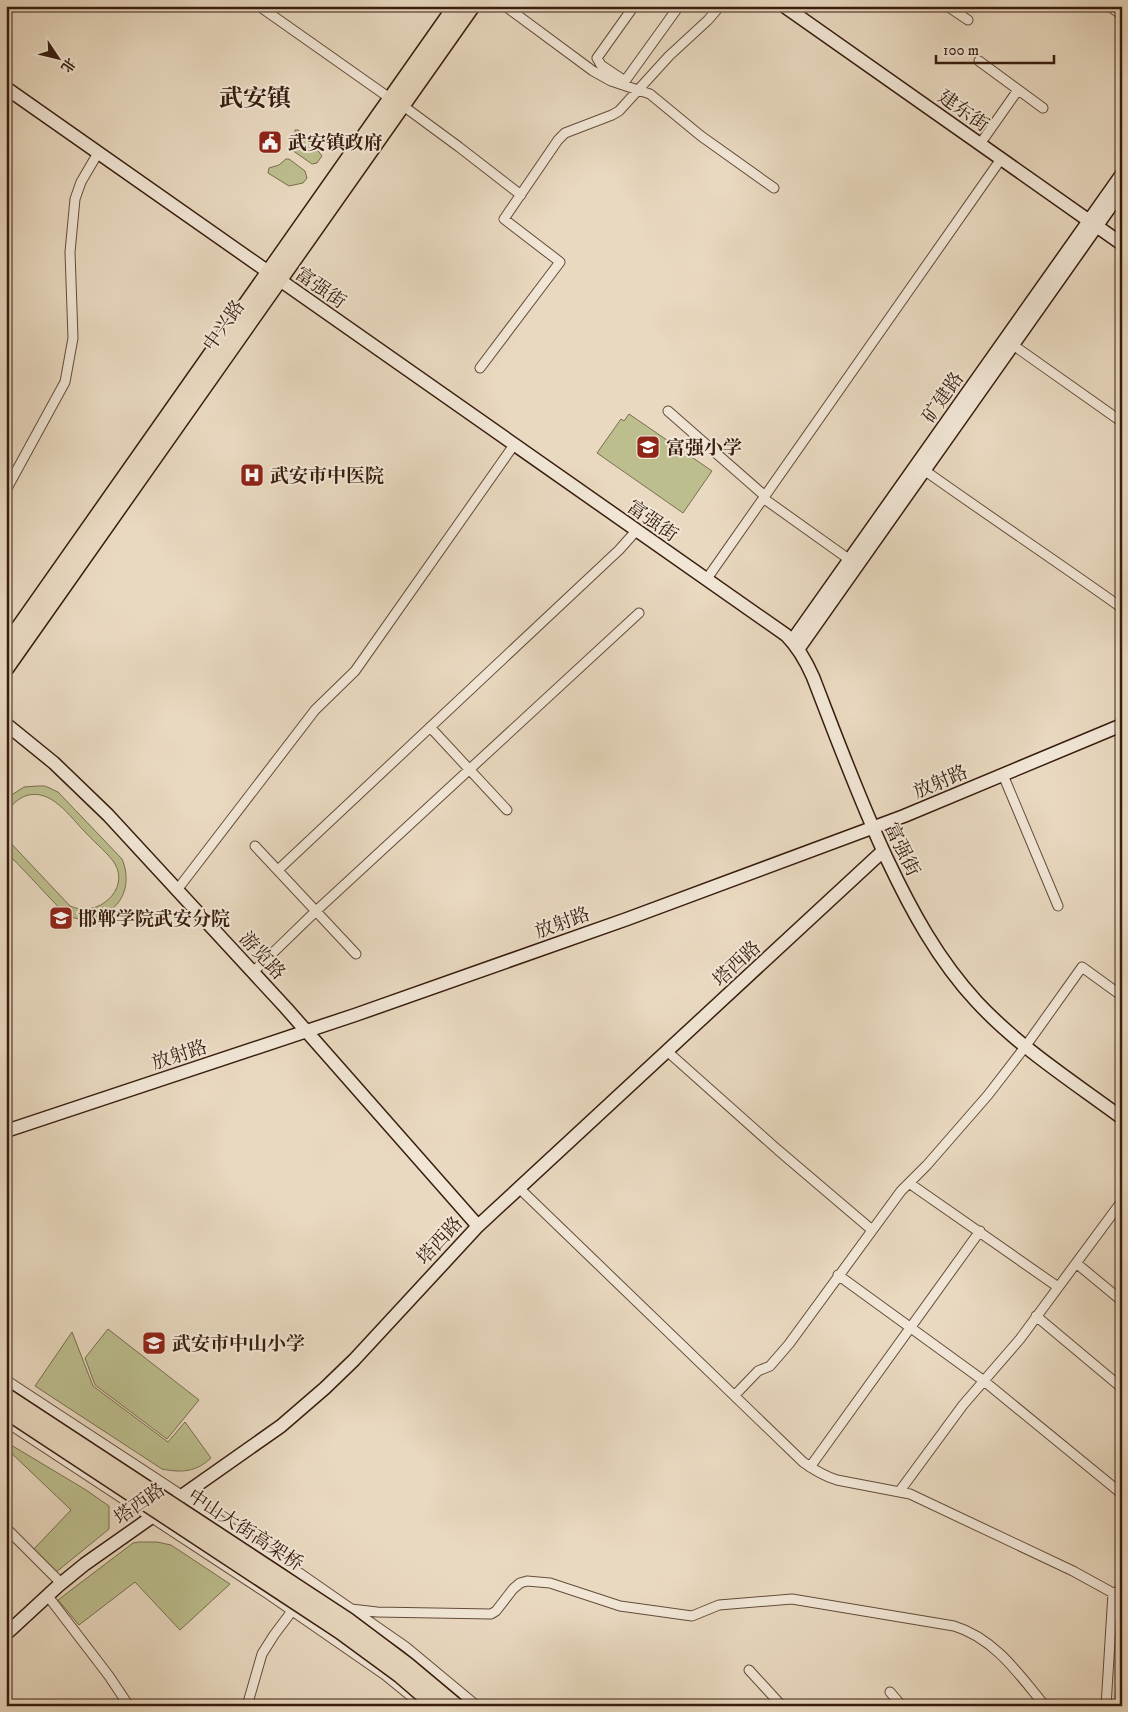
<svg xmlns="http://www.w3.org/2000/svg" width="1128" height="1712" font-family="'IM FELL DW Pica','Noto Serif SC',serif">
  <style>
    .green { fill: #bcbe8e; stroke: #7a6e4e }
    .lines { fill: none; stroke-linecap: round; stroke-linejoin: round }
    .street-casing { stroke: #644c3a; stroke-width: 11 }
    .secondary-casing { stroke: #381d0e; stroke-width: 15 }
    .primary-casing { stroke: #381d0e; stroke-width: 18 }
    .street { stroke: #f1e6d6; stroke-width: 9 }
    .secondary { stroke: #f1e6d6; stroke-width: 12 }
    .primary { stroke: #e9d9c0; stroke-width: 15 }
    .primary-bridge-casing { stroke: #381d0e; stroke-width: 18; stroke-linecap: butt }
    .primary-bridge { stroke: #e9d9c0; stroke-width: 15 }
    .labels { text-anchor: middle; stroke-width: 4; stroke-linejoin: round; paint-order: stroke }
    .street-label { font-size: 19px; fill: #381d0e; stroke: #f1e6d6 }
    .poi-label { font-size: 19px; font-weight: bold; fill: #381d0e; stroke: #f1e6d6; text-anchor: start }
    .district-label { font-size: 24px; font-weight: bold; fill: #381d0e; stroke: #f1e6d6 }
  </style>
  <rect width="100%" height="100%" fill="#e9d9c0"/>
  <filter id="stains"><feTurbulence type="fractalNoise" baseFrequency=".004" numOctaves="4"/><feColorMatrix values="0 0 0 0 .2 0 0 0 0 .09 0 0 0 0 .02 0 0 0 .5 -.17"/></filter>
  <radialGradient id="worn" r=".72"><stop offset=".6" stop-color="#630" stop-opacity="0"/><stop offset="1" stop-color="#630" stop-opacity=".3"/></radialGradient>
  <path class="green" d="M295,130h3l20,14 -2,4 6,8 -5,7 -5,1 -20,-14 4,-10z
    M286,159h3l16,12 2,7 -4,5 -14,3 -21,-13 1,-5 10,-3z
    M629,414l83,57 -29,42 -86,-60 24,-34 3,2z
    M38,786h7l13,6 64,67c6,14 6,31 -4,44 -11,14 -36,22 -53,11 -5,-5 -11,-12 -16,-17 -14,-15 -28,-30 -43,-45v-14l64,68c28,13 60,-17 45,-42 -6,-10 -21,-22 -29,-31 -16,-16 -35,-46 -61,-37 -9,4 -15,10 -19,19l1,-17 17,-11z
    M108,1329l91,71 -32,39 -72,-54 -10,-27z
    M72,1332l21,54 75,56 17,-20 26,36c-15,14 -29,15 -49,11l-127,-83z
    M6,1442l80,48 23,16v23l-54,44 -22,-23 38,-40 -65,-62z
    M139,1542h18l14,3 59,39 -50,46 -45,-48 -56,43 -21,-25 75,-57z
    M1122,1617v89h-7z"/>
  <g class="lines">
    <g class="street-casing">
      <path id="street" d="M259,6l132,93
        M505,6l88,65 18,10 39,13 51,42 73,52
        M634,6l-37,52 4,7 24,16 54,-75
        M947,6l21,14
        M1109,6l13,9
        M979,61l64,47
        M402,105l57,42 62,48
        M980,144l38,-54
        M1013,345l109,77
        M480,368l80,-106 -56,-43 54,-79 7,-7 47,-18 7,-4 50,-55 39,-36 12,-14
        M668,411l97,85
        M924,470c66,47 132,91 198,138
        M6,490l59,-108 8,-44 -3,-86 5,-53 6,-17 17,-29
        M763,498l87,62
        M706,580l295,-421
        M430,727l77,83
        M1003,775l55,131
        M255,846l101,108
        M278,870l341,-320 17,-19
        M177,890l138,-180 40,-39 159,-226
        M253,972l63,-61 323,-298
        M668,1052l110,98 94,80
        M909,1183l149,104
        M519,1188l284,274c11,8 21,14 34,18l73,14 163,77 40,22 9,-3
        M1076,1263l46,38
        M838,1275l146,106 138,113
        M1036,1316l86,72
        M6,1380l282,185 118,82 71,59
        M735,1395l23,-24 12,-5 19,-22 112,-153 26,-26 61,-70 37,-48 57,-80 40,29
        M6,1422l262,172 117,81 38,31
        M810,1467l170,-236
        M899,1492l64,-87 57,-66 102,-138
        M6,1528l55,55
        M47,1595l62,81 20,30
        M351,1609l26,3 114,2 5,-3 17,-22 7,-6 7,-2 23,2 70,23 72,10 27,-11 73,-6 162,27c40,12 65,48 91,80
        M749,1670l33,36
        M890,1692l12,14
        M247,1706l15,-52 12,-19 18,-24
        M1106,1706l7,-113"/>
    </g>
    <g class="secondary-casing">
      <path id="secondary" d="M784,6l338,238
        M6,88l780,547c13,13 20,26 27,42 24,62 46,122 74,182 24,51 51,101 90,143 43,46 95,79 145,116
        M792,641l330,-467
        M799,648l323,-458
        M6,724l48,39 54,52 178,193 192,218
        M6,1131l349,-116 272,-96 277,-103 218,-91
        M6,1634l52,-48 27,-22 196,-138 44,-38 29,-28 124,-134 405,-375"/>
    </g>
    <g class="primary-casing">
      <path id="primary" d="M6,646l450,-640
        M6,668l466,-662"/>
    </g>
    <use href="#street" class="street"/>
    <use href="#secondary" class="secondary"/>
    <use href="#primary" class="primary"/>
    <g class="primary-bridge-casing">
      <path id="primary-bridge" d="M6,1396l341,224 60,45 49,41
        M6,1411l334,220 60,44 36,31"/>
    </g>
    <use href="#primary-bridge" class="primary-bridge"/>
  </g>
  <defs>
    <g id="civic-square" transform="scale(1.25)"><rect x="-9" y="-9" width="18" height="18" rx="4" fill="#8f2418" stroke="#f1e6d6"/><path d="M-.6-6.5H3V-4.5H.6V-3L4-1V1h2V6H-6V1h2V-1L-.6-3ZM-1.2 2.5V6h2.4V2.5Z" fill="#fff"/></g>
    <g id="school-square" transform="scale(1.25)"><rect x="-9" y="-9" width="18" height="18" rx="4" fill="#8f2418" stroke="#f1e6d6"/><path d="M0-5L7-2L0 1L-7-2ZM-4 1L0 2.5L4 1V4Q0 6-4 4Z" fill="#fff"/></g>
    <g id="hospital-square" transform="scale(1.25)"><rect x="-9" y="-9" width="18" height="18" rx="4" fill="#8f2418" stroke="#f1e6d6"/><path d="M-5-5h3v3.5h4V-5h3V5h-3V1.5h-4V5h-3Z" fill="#fff"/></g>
    <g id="university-square" transform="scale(1.25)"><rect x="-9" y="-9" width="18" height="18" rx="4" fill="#8f2418" stroke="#f1e6d6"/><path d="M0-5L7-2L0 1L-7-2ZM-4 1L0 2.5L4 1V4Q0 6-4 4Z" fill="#fff"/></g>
  </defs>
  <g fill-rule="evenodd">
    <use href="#civic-square" x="270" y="142"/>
    <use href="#school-square" x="648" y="447"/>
    <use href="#hospital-square" x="252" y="475"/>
    <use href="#university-square" x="61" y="918"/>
    <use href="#school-square" x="154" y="1343"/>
  </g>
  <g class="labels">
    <g class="street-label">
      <text transform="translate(964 110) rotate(35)" y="7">建东街</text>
      <text transform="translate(321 287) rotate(35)" y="7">富强街</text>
      <text transform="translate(223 325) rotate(-55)" y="7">中兴路</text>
      <text transform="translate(942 397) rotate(-55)" y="7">矿建路</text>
      <text transform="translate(653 520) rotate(35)" y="7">富强街</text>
      <text transform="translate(940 781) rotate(-23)" y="7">放射路</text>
      <text transform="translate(903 849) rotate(64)" y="7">富强街</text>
      <text transform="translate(562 922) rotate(-20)" y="7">放射路</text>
      <text transform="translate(263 955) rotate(47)" y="7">游览路</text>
      <text transform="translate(736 963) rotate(-43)" y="7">塔西路</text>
      <text transform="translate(179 1054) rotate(-18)" y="7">放射路</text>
      <text transform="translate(439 1240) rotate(-47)" y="7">塔西路</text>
      <text transform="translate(139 1503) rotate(-35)" y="7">塔西路</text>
      <text transform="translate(246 1529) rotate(33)" y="7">中山大街高架桥</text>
    </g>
    <g class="poi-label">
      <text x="288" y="149">武安镇政府</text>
      <text x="666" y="454">富强小学</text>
      <text x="270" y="482">武安市中医院</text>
      <text x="78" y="925">邯郸学院武安分院</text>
      <text x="172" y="1350">武安市中山小学</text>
    </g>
    <g class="district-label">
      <text x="255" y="106">武安镇</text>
    </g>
  </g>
  <rect width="1128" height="1712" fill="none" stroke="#e9d9c0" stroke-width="25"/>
  <rect x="8" y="8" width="1113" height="1697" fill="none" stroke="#381d0e" stroke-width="2.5"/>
  <rect x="12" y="12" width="1103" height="1687" fill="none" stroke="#381d0e"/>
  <g transform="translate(58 58) rotate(125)" stroke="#f1e6d6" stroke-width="4" paint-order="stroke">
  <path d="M0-4L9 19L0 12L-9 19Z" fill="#381d0e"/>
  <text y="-8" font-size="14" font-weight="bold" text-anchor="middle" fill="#381d0e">北</text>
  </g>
  <path d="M936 55v8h118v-8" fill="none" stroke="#381d0e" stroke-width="2.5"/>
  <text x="943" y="55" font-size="15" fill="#381d0e" stroke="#f1e6d6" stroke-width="4" paint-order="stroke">100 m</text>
  <rect width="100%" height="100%" filter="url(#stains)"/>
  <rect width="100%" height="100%" fill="url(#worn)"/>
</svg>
